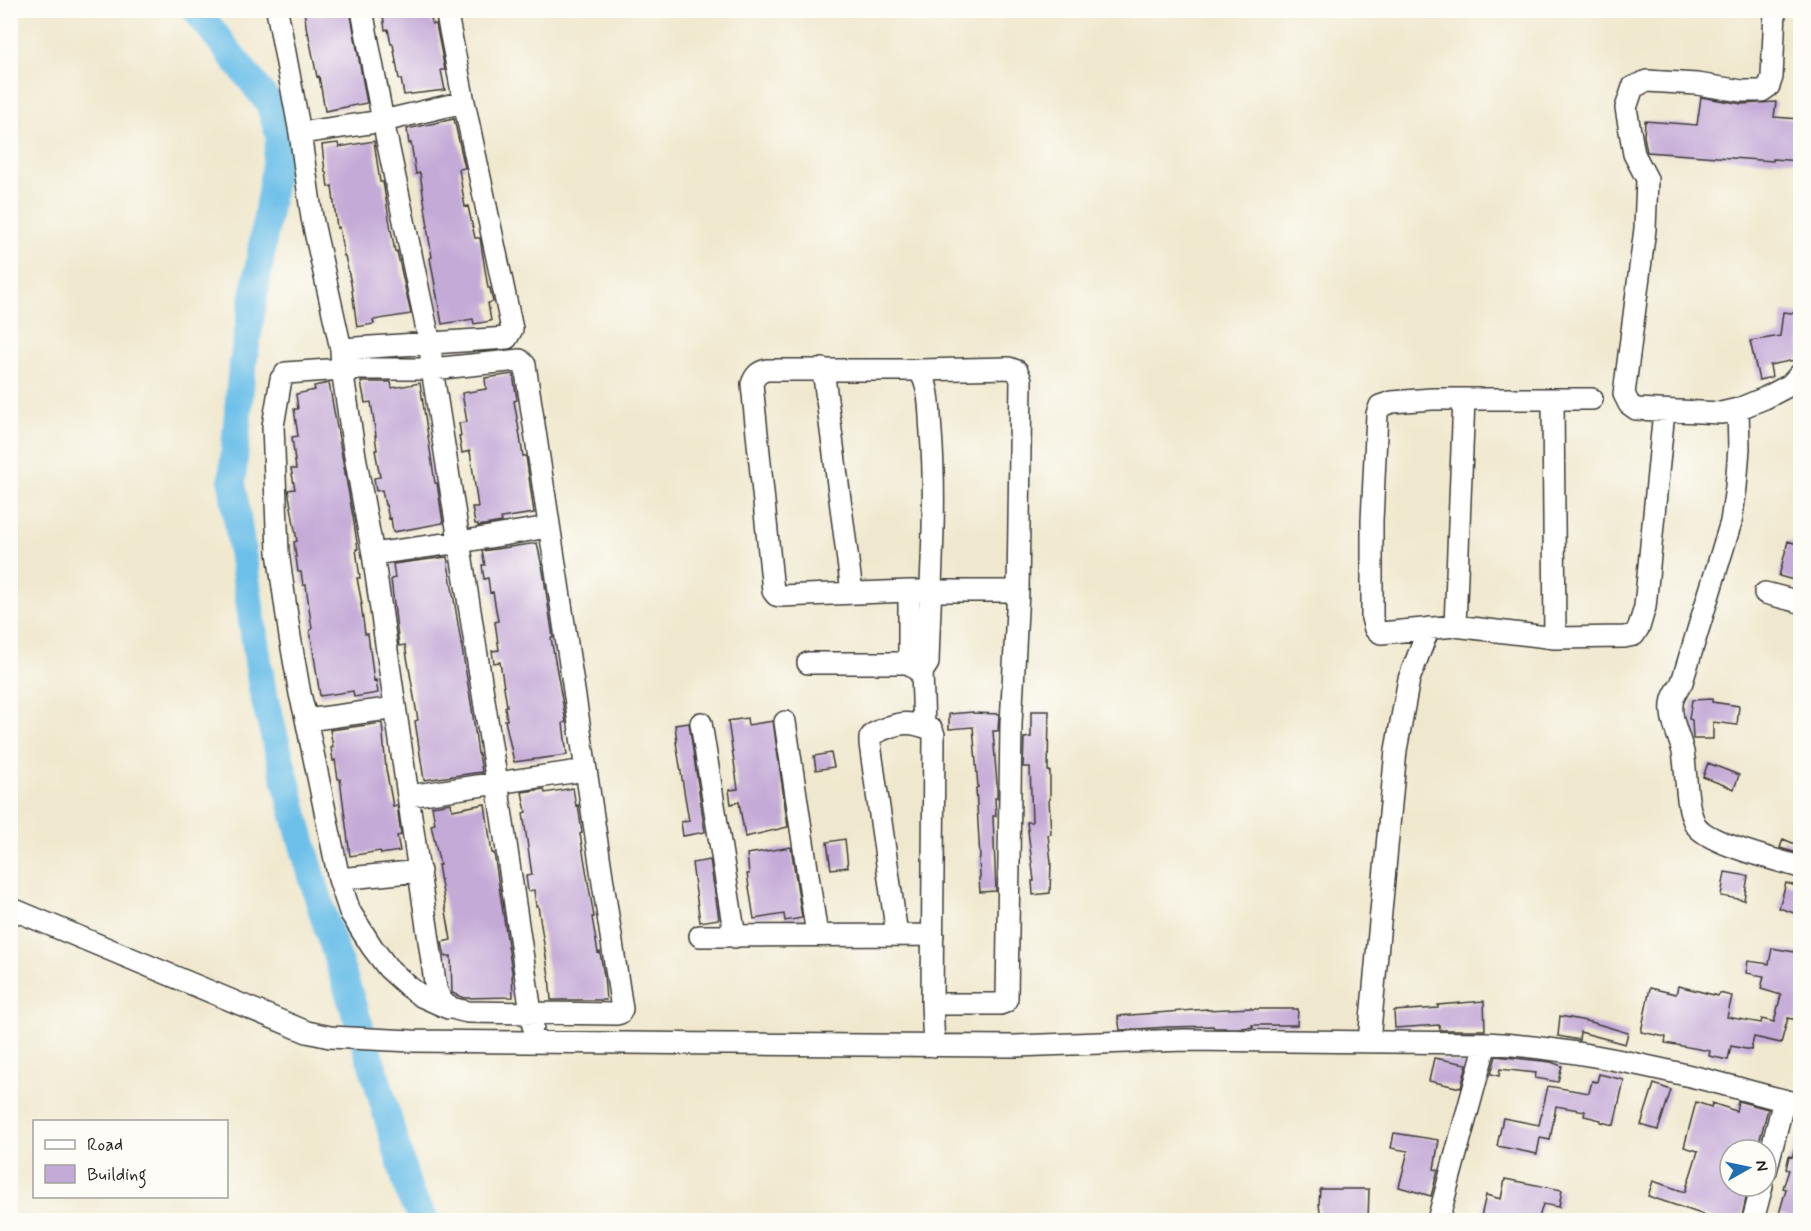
<svg xmlns="http://www.w3.org/2000/svg" width="1811" height="1231" font-family="Mynerve,sans-serif">
  <style>
    .lines { fill: none; stroke-linecap: round; stroke-linejoin: round }
    .river { stroke: #6dc0e9; stroke-width: 28 }
    .building { fill: #c4aad7 }
    .minor-casing { stroke: #3c3b37; stroke-width: 24 }
    .minor { stroke: #fff; stroke-width: 21 }
  </style>
  <rect width="100%" height="100%" fill="#fdfcf7"/>
  <filter id="ink" filterUnits="userSpaceOnUse"><feTurbulence type="fractalNoise" baseFrequency=".0167" numOctaves="2"/><feDisplacementMap in="SourceGraphic" scale="12" xChannelSelector="R" yChannelSelector="G"/><feConvolveMatrix kernelMatrix="1 2 1 2 8 2 1 2 1" color-interpolation-filters="sRGB"/></filter>
  <filter id="wash" filterUnits="userSpaceOnUse"><feTurbulence type="fractalNoise" baseFrequency=".008" numOctaves="4" result="noise"/><feDisplacementMap in="SourceGraphic" scale="24" xChannelSelector="R" yChannelSelector="G"/><feGaussianBlur stdDeviation="1.35" result="paint"/><feColorMatrix in="noise" values="0 0 0 0 0 0 0 0 0 0 0 0 0 0 0 0 0 1.4 0 .05"/><feComposite in="paint" operator="in"/></filter>
  <g filter="url(#wash)">
    <rect width="100%" height="100%" fill="#f0e8ce"/>
    <g class="lines">
      <path class="river" d="M196,10l73,93 11,34 -39,239 -9,106 30,207 37,142 23,80 51,156 37,128 15,25"/>
    </g>
    <g id="blocks">
      <path class="building" d="M304,10h46l17,93 -42,8 -6,-35 -2,1 -9,-45 -1,1z
        M412,10h18l2,14h4l9,46h-4l4,20 -41,5 -3,-16h-2l-6,-35h-2l-3,-15 -3,1 -2,-15z
        M1701,97l41,7 34,-2 -2,15 26,2v42l-27,-2v2l-126,-9 -3,-16 1,-15 52,4z
        M454,119l11,49 -6,1 6,38 3,-1 7,32h5l8,50h2l3,14 -5,1 3,18 -17,3 -1,-5 -31,5 -12,-66 2,-1 -5,-30h1l-8,-54 -4,1 -5,-31 -2,1 -2,-15z
        M374,141l6,41h3l7,42 5,28 2,-1 14,63 -38,6 1,4 -17,3 -6,-44 -6,-27h-1l-5,-29 -2,1 -5,-42 -4,1 -2,-15h-1l-3,-27 16,-2 1,4z
        M1783,312l17,2v45l-30,6 2,12 -13,3 -9,-39 30,-5z
        M513,374l4,26 -3,1 4,23 5,32h3l8,57 -33,5 1,4 -24,4v-2h-3l-3,-17h6l-8,-56 -8,2 -3,-17h2l-2,-13 8,-1 -5,-29 24,-4 -1,-11z
        M361,382h30l1,6 28,-5 15,100h2l6,40 -50,9 -2,-14 -2,1 -3,-14h-1l-3,-15 -6,1 -2,-13 6,-1 -5,-27h2l-2,-14h1l-5,-34 -6,1z
        M329,383l24,134 5,32h-2l4,29h-3l5,26h-1l4,30h3l6,47 2,-1 2,13 -24,4 -1,-6 -33,5 -10,-66 2,-1 -2,-14 -4,-30h-3l-2,-13h-3l-4,-30 3,-1 -9,-51 7,-1 -4,-20h5l-4,-32 6,-1 -4,-27h4l-2,-15 19,-4 -1,-4z
        M1788,541l12,4v24l-3,12 -18,-5z
        M537,543l6,28 10,67h-2l15,84 -3,1 4,32 -53,7 -9,-42h2l-2,-13 2,-1 -7,-44 -6,1 -2,-12 7,-1 -4,-28 3,-1 -5,-29 -3,1 -2,-15 -4,1 -2,-14h3l-3,-14z
        M447,557l25,152 6,45h1l3,18 -58,8 -9,-59 3,-1 -13,-75 -6,1 -8,-67 4,-1 -2,-14z
        M1712,699v3l27,4 -2,19 -24,-3v17h-20l-1,-19 -3,-1 3,-19z
        M1031,711h18l-1,60h2v28h-1l2,35 -3,1 3,27 -1,31 -17,2 -1,-14h2l-7,-59h5l-2,-55h-7l1,-29 7,-1z
        M973,712v1l26,1 -1,17h-5l4,54v13h-2l1,18h-3l3,75 -16,1 -1,-14 1,-1 -1,-18 1,-1 -4,-70 2,-1 -5,-60 -24,2v-15z
        M747,718l1,7 25,-4 15,106 -43,10 -6,-35 -8,2 -2,-14 9,-1 -10,-68z
        M382,723l4,46 7,37 4,-1 4,30 -4,1 3,15 -19,3 -1,-3 -30,5 -10,-77h-2l-3,-19 -2,1 -2,-14h2l-3,-17z
        M689,723l16,109 -22,4 -2,-14 8,-1 -13,-79h1l-2,-17z
        M831,753l3,14 -18,3 -2,-14z
        M1708,763l31,12 -5,14 -31,-12z
        M573,788l3,18 2,-1 4,28 -2,1 14,83h-2l6,36 2,-1 4,24 2,24h-55l-2,-24 -11,-70h-2l-2,-16 -6,1 -2,-15 6,-1 -9,-62 3,-1 -4,-20 22,-3 1,4z
        M451,803l1,7 33,-6 7,49h2l18,119 1,25 -49,1 -12,-5 -1,-37 -6,1 -3,-15 9,-2 -13,-75h2l-9,-40 4,-1 -3,-18z
        M845,839l3,28 -17,2 -4,-27z
        M1783,839l17,7v8l-20,-6z
        M791,847l11,71 -17,3 -1,-7 -30,5 -7,-45h2l-2,-20z
        M710,860l9,59 -19,3 -8,-59z
        M1725,872l23,4 -4,24 -23,-4z
        M1786,883l14,4v28l-21,-7z
        M1772,948l28,5v50l-3,17 -9,-2 -7,25 -27,-6 -3,13 -20,-4 -3,14 -19,-4 1,-5 -45,-8 1,-6 -25,-5 9,-44 26,6 2,-8 40,10 1,-3 13,3 -5,21 34,6 1,-4 12,3 7,-27 -20,-6 3,-13 -18,-3 2,-12 21,3z
        M1484,1001l1,29h-45l-1,-5 -44,3 -1,-17 44,-3v-3z
        M1251,1008v1h47l-1,16h-45l1,2 -13,1h-26l-1,-2 -44,1 -49,3 -2,-14 89,-7v1z
        M1560,1016l31,6 37,11 -3,11 -45,-12 -1,8 -21,-4z
        M1496,1056l55,6 11,4 -4,16 -23,-4 1,-5 -36,-4 -1,7 -8,-2z
        M1434,1058l33,6 -6,24 -32,-7z
        M1599,1074l25,6 -10,45 -13,-3v-2l-17,-4 1,-5 -29,-5 -6,34 -10,-2 -3,16 -40,-8 6,-28 36,7 9,-39 41,7 3,-12 5,1z
        M1654,1084l17,6 -13,40 -17,-5z
        M1738,1101l30,8 -11,41h-27v36h14l-1,3 5,1 -7,31h-19l-74,-25 5,-15 32,11 13,-41 -14,-4 12,-45 15,5 1,-4 24,8z
        M1394,1133l45,7 -5,29 4,1 -7,26 -32,-9 9,-36 -17,-3z
        M1797,1141l3,1v79l-21,-7 7,-25 -3,-1 6,-18 -3,-1 3,-13 3,1z
        M1505,1179l57,11 -3,17 -16,-3 -5,17h-58l6,-26 15,4z
        M1320,1189h49l-1,32h-47l-2,-17z"/>
    </g>
  </g>
  <g filter="url(#ink)">
    <use href="#blocks" fill-opacity="0" stroke="#3c3b37" stroke-width="1.5"/>
    <g class="lines">
      <g class="minor-casing">
        <path id="minor" d="M277,10l23,123 12,85 29,131 1,20 13,87 18,98 63,435c7,19 14,19 32,23l148,2 4,-1 2,-4 -97,-644 -5,-5 -88,9h-90l-56,4 -5,6 -8,47 5,126 12,85 10,57 5,20 34,165 11,33 22,35 16,21 21,19 12,9 27,12
          M362,10l21,111 47,223 2,25 65,414 36,243
          M1775,10l-3,67 -3,9 -7,5h-20l-45,-7 -50,-3 -14,6 -7,21 8,46 13,25 -2,50 -21,165 5,10 7,5 85,4 17,-4 27,-11 25,-13 10,-11
          M300,133l83,-12 81,-19
          M341,349l166,-11 5,-9 -48,-227 -18,-92
          M823,369l29,223
          M919,370c12,18 10,41 12,62 6,77 -1,154 -3,231l-6,9 2,54
          M1592,399h-160l-40,3 -12,4 -3,8 -5,107v97l3,11 6,4 74,-7 100,12 69,-1 10,-2 5,-8 6,-20 19,-196
          M1553,401l2,237
          M1738,409l1,39 -3,39 -5,35 -49,160c-3,6 -7,11 -9,17 -5,17 6,36 10,53 4,22 2,52 12,72 11,20 83,36 105,43
          M373,554l87,-12 88,-15
          M909,591v72l9,8
          M1765,593l35,9
          M1455,626l9,-227
          M808,663h101
          M307,720l88,-12
          M785,722l32,213
          M701,723l34,214
          M409,796l177,-26
          M339,879l81,-8
          M10,908l297,124 23,5 82,4 313,3 290,2 170,-6 301,3c73,4 146,19 217,36 33,8 65,18 97,25
          M897,935l-27,-191v-6l3,-4c22,-11 35,-15 59,-4l2,5 -2,269 2,42
          M700,936l233,-1
          M932,1004h68l5,-2 2,-4 4,-274 7,-133 3,-211 -4,-9 -8,-3 -90,2h-152c-9,2 -12,6 -15,14l21,207 3,4 4,1 129,-5h109
          M1369,1041l27,-291 13,-71 20,-51
          M1766,1171l18,-71
          M1438,1220l48,-177
          M1753,1220l9,-34"/>
      </g>
      <use href="#minor" class="minor"/>
    </g>
  </g>
  <rect width="1811" height="1231" fill="none" stroke="#fdfcf7" stroke-width="36"/>
  <rect x="33" y="1120" width="195" height="78" fill="#fdfcf7" stroke="#a3a29f" stroke-width="1.5"/>
  <rect x="45" y="1140" width="30" height="9" fill="#ffffff" stroke="#a3a29f" stroke-width="1.5"/>
  <text x="87" y="1150" font-size="18" fill="#1c1c1c">Road</text>
  <rect x="45" y="1165" width="30" height="18" fill="#c4aad7" stroke="#a3a29f" stroke-width="1.5"/>
  <text x="87" y="1180" font-size="18" fill="#1c1c1c">Building</text>
  <g transform="translate(1748 1168) rotate(81)"><circle r="28" fill="#fdfcf7" stroke="#a3a29f" stroke-width="1.5"/>
  <path d="M0-4.5L10 22L0 15L-10 22Z" fill="#1f6fb2"/>
  <text y="-9" font-size="16" font-weight="bold" text-anchor="middle" fill="#1c1c1c">N</text>
  </g>
</svg>
